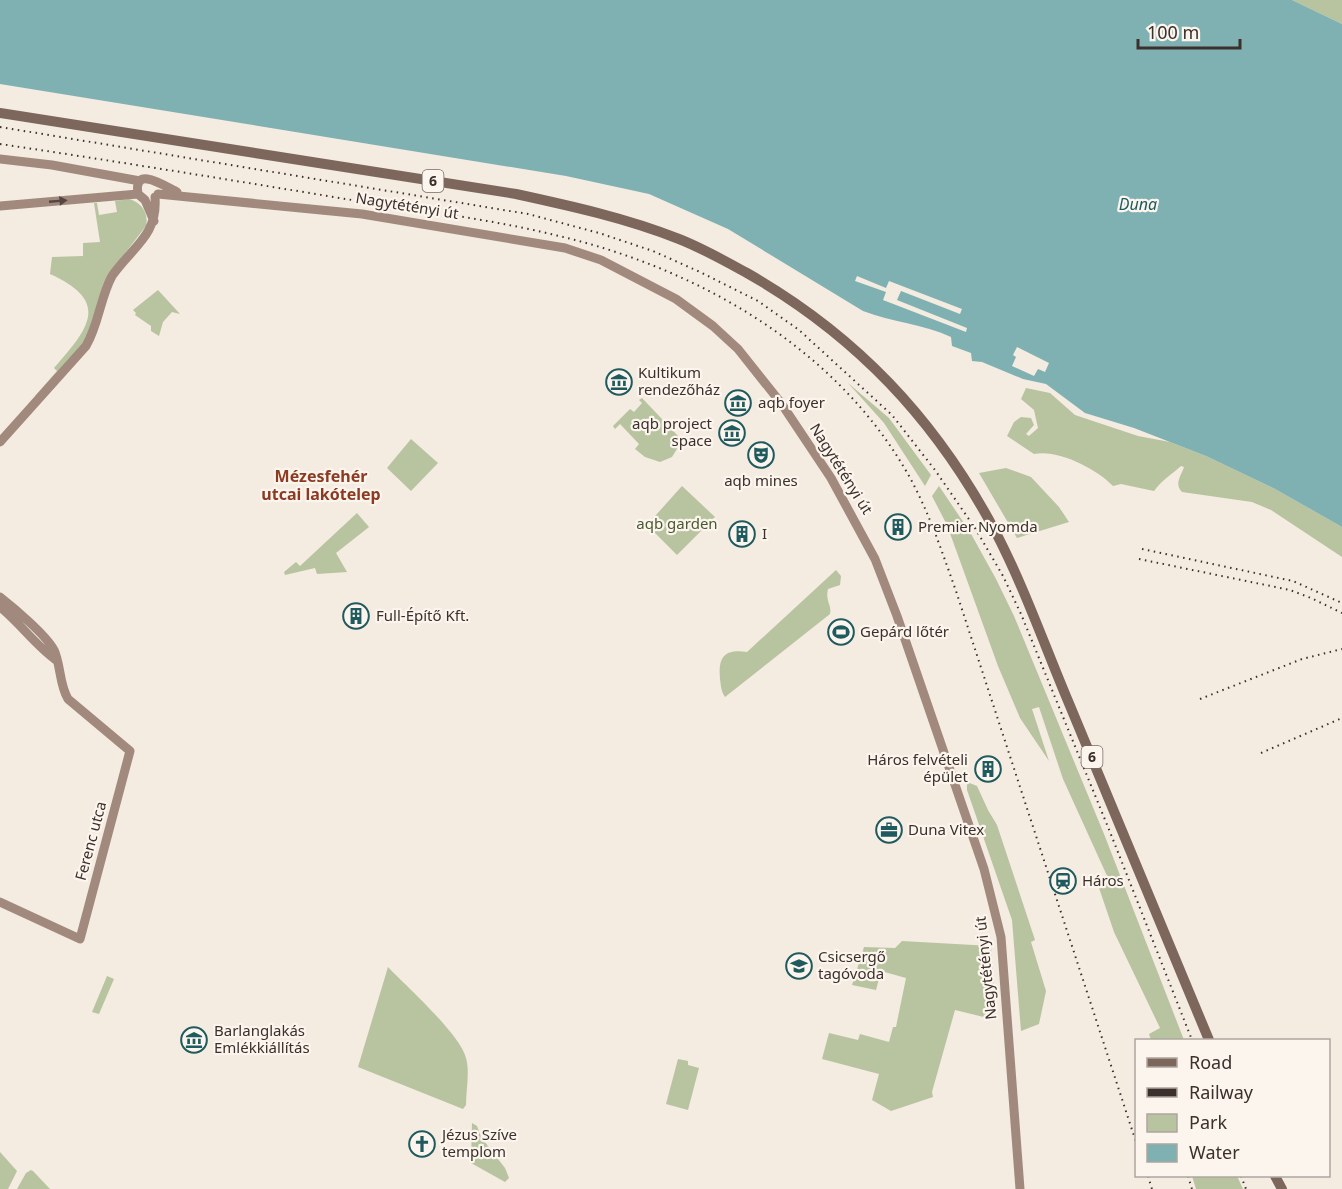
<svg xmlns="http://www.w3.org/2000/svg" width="1342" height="1189" font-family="'Noto Sans',sans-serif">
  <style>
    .green { fill: #b8c4a0 }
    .water { fill: #7fb0b2 }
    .pier { fill: #f4ebe1 }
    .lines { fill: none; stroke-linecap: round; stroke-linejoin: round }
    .secondary { stroke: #a18a7d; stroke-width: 9 }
    .primary { stroke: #7d675c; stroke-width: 10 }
    .rail { stroke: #3b302b; stroke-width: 2; stroke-dasharray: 1.5 4.5; stroke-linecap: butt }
    .oneway { fill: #544640 }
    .labels { text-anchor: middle; stroke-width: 4.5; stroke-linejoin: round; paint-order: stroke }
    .shield { fill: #fbf5ee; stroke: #756b66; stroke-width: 1.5 }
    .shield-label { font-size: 14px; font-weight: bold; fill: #3b302b }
    .street-label { font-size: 15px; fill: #3b302b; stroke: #fbf5ee }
    .poi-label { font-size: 15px; fill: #3b302b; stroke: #fbf5ee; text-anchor: start }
    .park-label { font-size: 15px; fill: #4a5a2e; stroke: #fbf5ee }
    .water-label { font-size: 16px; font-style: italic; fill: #1f5a5e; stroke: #fbf5ee }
    .neighbourhood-label { font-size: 16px; font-weight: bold; fill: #8c3b22; stroke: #fbf5ee }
  </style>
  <rect width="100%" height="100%" fill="#f4ebe1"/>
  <path class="green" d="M1292,0h50v24z
    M129,199c12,3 20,14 17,27l-37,48 -11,26 -4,23 -7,18 -50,57 -2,-2 22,-25 -3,-3c34,-39 58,-66 -4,-94l2,-17 31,-1v-13l17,-1 -6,-39h3l2,12 18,-3 -2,-11z
    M158,290l22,24 -8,-2 -9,10 -4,14 -8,-5v-5l-16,-11 1,-2 -3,-3z
    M848,383l41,35 42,57 -6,11 -41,-63z
    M1026,388l24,5 25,22 63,21 32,6 36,14 69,33 67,38v30l-71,-47 -19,-8 -70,-10c-8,-8 -1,-16 2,-25l-3,-1c-9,8 -20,15 -27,25l-33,-7 -8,2c-16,-17 -55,-37 -79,-32l-27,-18 7,-14 7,-5 10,1 3,7 -8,9 3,2 9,-8 -4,-18 -13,-11z
    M642,398l37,39 1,7 -8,13 -12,5 -15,-5 -10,-8 4,-5 -19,-20 -5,5 -2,-3 17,-17 4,3 8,-9 -3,-3z
    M411,439l27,24 -27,28 -24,-23z
    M1006,468l25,9 28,30 10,15 -52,16 -38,-65z
    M682,486l33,31 -38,38 -30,-30z
    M939,486l31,46 26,47 18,37 90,218 80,206h-33l-2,-6 11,-6 -46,-96 -16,-47 10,-7 -45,-99 -24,-72 -7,2 17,52 -29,-43 -22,-52 -51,-141 -15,-29z
    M357,513l12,14 -33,26 11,19 -30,2 -2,-6 -30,7 -1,-3 12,-10 4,4z
    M836,570l5,6 -1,9 -12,4c-3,12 4,16 2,25l-105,83c-4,-6 -4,-11 -5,-18 -2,-23 5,-30 27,-27z
    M967,782l10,4 11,24 9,15 38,115 -4,2 15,49 -7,33 -18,7 -9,-111 -45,-130z
    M902,941l89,5 5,74 -41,-10 -23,82 1,5 -42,14 -19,-11 7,-26 -57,-15 7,-26 29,7 2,-6 29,8 4,-15h3l10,-49 -25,-7 -5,19 -24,-5 12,-38 31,1z
    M388,967c19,20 72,67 78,91 4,14 0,32 0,47l-3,4 -105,-42z
    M107,976l7,3 -15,35 -7,-2z
    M678,1059l10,2v4l11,3 -11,42 -22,-6z
    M472,1123l5,3 4,11 24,31 4,10 -4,4 -34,-19z
    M0,1152l17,19 -9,18h-8z
    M31,1170l2,1 17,18h-33l9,-16z
    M1192,1176h45l6,13h-47z"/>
  <path class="water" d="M0,0h1292l50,24v503l-67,-38 -69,-33 -72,-28 -49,-15 -39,-29 -23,-5 -41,-17 -10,-1 -1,-8 -19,-7 -1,-9c-28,-13 -59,-15 -88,-26l-135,-82 -79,-35 -83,-18 -566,-92z"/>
  <path class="pier" d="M857,276l29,12 3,-7 73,28 -2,5 -59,-23 -4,9 70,28 -1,4 -83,-32 3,-8 -31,-11z
    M1017,347l32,16 -4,9 -7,-3 -4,7 -22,-10 4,-9 -3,-2z"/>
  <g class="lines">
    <path class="secondary" d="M0,159l52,6 88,16
      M158,194l204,20 203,34 36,12 75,39 37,27 25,23 43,54 50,75 44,81 22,57 87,253 17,68 19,252
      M0,206l138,-12
      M154,221l-9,-21 -7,-6c-5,-30 28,-7 39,-2
      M0,442l86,-96c13,-22 14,-48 26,-70 20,-29 46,-40 43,-79
      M0,597c14,11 46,38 54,53 7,15 5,34 14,49l62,52 -50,188 -80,-37
      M0,607c20,16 35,38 56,53"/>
    <path class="primary" d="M0,113l516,81c55,12 110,24 163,45 23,9 46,22 68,34 109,62 188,146 247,256 29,55 50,115 74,172 48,113 95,226 141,339
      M1275,1176l7,13"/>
    <path class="rail" d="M0,127l528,87 71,19 54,18 47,21 58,29 41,29 93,85 43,55 40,58 28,48 18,38 89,218 82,208
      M0,144c121,18 243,38 364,58 65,10 131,18 195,34 140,33 278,112 350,240 20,36 33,76 47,115l180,551
      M1142,549l151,32 49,22
      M1139,559l151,31 21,8 31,15
      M1200,699l102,-40 40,-10
      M1261,753l81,-35
      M1148,1176l4,13
      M1188,1176l4,13
      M1241,1176l5,13"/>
  </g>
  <defs><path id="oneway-solid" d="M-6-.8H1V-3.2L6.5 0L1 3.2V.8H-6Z" transform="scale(1.5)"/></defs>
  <use class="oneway" href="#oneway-solid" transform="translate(58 201) rotate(-5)"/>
  <defs>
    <g id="museum-ring" transform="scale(1.35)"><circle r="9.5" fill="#fbf5ee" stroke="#1f5a5e" stroke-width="1.5"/><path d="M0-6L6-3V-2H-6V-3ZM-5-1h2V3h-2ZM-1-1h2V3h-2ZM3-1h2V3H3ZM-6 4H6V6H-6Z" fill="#1f5a5e"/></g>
    <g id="theatre-ring" transform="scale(1.35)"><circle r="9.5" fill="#fbf5ee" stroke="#1f5a5e" stroke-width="1.5"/><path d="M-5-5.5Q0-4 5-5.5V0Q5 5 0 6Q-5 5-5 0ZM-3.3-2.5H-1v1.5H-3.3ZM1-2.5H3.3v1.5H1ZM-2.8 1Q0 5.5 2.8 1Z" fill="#1f5a5e"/></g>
    <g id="building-ring" transform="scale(1.35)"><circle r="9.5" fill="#fbf5ee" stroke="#1f5a5e" stroke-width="1.5"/><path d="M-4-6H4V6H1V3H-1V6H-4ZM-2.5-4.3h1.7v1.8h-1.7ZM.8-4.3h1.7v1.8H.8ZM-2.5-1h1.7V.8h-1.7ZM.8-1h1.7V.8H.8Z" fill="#1f5a5e"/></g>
    <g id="stadium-ring" transform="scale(1.35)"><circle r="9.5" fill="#fbf5ee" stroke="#1f5a5e" stroke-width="1.5"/><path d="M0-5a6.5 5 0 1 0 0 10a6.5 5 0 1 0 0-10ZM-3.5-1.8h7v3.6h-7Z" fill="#1f5a5e"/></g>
    <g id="office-ring" transform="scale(1.35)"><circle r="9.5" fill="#fbf5ee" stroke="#1f5a5e" stroke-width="1.5"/><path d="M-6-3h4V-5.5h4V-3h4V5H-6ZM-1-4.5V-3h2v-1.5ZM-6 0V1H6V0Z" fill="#1f5a5e"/></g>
    <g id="station-ring" transform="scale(1.35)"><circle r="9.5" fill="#fbf5ee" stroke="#1f5a5e" stroke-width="1.5"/><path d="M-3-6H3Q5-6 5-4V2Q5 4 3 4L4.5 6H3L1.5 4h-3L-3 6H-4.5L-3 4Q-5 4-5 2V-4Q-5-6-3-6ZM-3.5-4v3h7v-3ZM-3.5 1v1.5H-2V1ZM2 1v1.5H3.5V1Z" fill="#1f5a5e"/></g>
    <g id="school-ring" transform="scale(1.35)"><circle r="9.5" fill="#fbf5ee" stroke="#1f5a5e" stroke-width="1.5"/><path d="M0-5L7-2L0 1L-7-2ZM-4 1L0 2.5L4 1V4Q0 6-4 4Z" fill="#1f5a5e"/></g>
    <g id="church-ring" transform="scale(1.35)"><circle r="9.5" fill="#fbf5ee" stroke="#1f5a5e" stroke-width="1.5"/><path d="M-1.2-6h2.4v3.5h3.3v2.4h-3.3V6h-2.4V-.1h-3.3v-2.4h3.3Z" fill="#1f5a5e"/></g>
  </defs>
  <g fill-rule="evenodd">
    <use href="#museum-ring" x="619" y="382"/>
    <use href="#museum-ring" x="738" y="403"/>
    <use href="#museum-ring" x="732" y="433"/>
    <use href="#theatre-ring" x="761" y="455"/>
    <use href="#building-ring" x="898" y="527"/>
    <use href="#building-ring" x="742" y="534"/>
    <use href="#building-ring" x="356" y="616"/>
    <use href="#stadium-ring" x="841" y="632"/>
    <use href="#building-ring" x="988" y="769"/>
    <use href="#office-ring" x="889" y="830"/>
    <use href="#station-ring" x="1063" y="881"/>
    <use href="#school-ring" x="799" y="966"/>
    <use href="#museum-ring" x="194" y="1040"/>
    <use href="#church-ring" x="422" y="1144"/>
  </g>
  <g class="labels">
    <g class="shield">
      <rect x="422.5" y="170" width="21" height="22" rx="4.5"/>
      <rect x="1081.5" y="746" width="21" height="22" rx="4.5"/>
    </g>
    <g class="shield-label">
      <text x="433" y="186">6</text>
      <text x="1092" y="762">6</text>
    </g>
    <g class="street-label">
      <text transform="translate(407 206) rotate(9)" y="5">Nagytétényi út</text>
      <text transform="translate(841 469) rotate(58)" y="5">Nagytétényi út</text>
      <text transform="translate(91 841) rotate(-75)" y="5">Ferenc utca</text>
      <text transform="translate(986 968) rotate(-96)" y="5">Nagytétényi út</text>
    </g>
    <g class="poi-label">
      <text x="638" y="378">Kultikum<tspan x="638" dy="17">rendezőház</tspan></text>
      <text x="758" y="408">aqb foyer</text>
      <text x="712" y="429" text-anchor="end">aqb project<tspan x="712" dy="17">space</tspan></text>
      <text x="761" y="486" text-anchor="middle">aqb mines</text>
      <text x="918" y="532">Premier Nyomda</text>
      <text x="762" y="539">I</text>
      <text x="376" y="621">Full-Építő Kft.</text>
      <text x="860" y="637">Gepárd lőtér</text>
      <text x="968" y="765" text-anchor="end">Háros felvételi<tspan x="968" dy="17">épület</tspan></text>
      <text x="908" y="835">Duna Vitex</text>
      <text x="1082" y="886">Háros</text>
      <text x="818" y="962">Csicsergő<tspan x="818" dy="17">tagóvoda</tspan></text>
      <text x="214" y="1036">Barlanglakás<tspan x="214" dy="17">Emlékkiállítás</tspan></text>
      <text x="442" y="1140">Jézus Szíve<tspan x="442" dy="17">templom</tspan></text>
    </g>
    <g class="park-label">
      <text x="677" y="529">aqb garden</text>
    </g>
    <g class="water-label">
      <text x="1138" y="210">Duna</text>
    </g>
    <g class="neighbourhood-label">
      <text x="321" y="482">Mézesfehér<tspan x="321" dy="18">utcai lakótelep</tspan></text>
    </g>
  </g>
  <rect x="1135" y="1039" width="195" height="138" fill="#fbf5ee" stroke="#aea6a0" stroke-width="1.5"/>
  <rect x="1147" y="1058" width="30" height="9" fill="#7d675c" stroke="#aea6a0" stroke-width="1.5"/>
  <text x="1189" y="1069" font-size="18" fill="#3b302b">Road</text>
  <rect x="1147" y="1088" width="30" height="9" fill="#3b302b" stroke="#aea6a0" stroke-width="1.5"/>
  <text x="1189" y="1099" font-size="18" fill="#3b302b">Railway</text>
  <rect x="1147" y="1114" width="30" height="18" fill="#b8c4a0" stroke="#aea6a0" stroke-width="1.5"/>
  <text x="1189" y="1129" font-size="18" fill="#3b302b">Park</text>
  <rect x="1147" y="1144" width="30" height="18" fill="#7fb0b2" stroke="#aea6a0" stroke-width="1.5"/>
  <text x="1189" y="1159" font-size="18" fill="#3b302b">Water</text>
  <path d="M1138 39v9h102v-9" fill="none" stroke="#3b302b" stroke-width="3"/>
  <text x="1147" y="39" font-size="18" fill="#3b302b" stroke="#fbf5ee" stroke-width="4.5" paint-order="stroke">100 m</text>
</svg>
